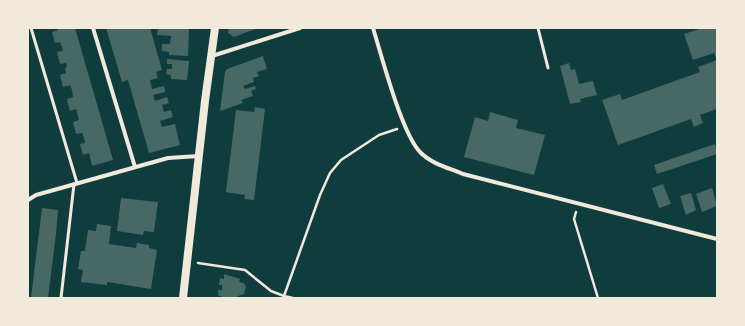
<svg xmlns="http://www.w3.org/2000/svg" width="745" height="326" font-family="'Open Sans',sans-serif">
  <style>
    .building { fill: #486865 }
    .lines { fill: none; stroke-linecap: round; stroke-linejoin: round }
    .path { stroke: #f1e9da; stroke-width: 2.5 }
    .service { stroke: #f1e9da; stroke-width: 3 }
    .minor { stroke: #f1e9da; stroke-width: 4 }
    .secondary { stroke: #f1e9da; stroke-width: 8 }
  </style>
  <rect width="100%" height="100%" fill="#0f3d3e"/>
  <path class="building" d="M57,28h18l38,132 -21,6 -3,-13 -6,2 -3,-11 5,-1 -1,-5 -2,-5 -6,1 -3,-12 6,-2 -3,-11 -6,2 -3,-12 6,-2 -1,-7 -2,-5 -7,2 -3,-12 6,-2 -1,-5 2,-1 -1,-4 -6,1 -3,-12 6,-1 -1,-4 -2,-5 -5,1 -3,-11 6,-2z
    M106,28h44l12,42 -6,2 2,6 -8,2 2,9 12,-3 1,6 -12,3 2,6 12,-4 2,6 -7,2 2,7 7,-2 2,7 -13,4 2,6 13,-3 5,21 -31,8 -21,-73 -6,2z
    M158,28l31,1 -1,27 -19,-1v-3l-7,-1v-7h8l1,-8 -14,-1z
    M229,28h29l-24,9 -6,-4z
    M702,28h15v81l-17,6 3,8 -9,4 -3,-8 -73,26 -16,-45 18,-6 2,6 78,-28 -2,-5 19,-7 -3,-7 -21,7 -9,-26z
    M263,56l4,13 -10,3 2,4 -6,2 1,4 -11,4 2,3 10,-3 1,3 -5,2 2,5 -12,4 2,3 -23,8 5,-39 2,-3z
    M167,59l22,2 -2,19 -16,-1v-4l-5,-1 1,-5h5v-5h-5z
    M569,63l2,7 4,-1 4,15 14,-3 4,14 -17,4 1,3 -11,2 -10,-38z
    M255,107l10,2 -11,91 -10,-1 1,-4 -19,-3 10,-82 18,2z
    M490,112l28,8 -2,8 29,7 -11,40 -70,-18 11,-40 13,4z
    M715,144l2,10 -60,20 -3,-9z
    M663,184l8,20 -12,4 -7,-20z
    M712,188l5,18 -15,6 -6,-18z
    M691,193l5,17 -10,5 -6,-19z
    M121,198l37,4 -4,30 -10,-1 -1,4 -26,-4z
    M42,208l16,2 -2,24 -8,64h-17z
    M97,224l14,2 -2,18 27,4 1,-5 12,2v3l8,2 -6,39 -44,-7v3l-26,-3 2,-12 -5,-1 3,-18h4l3,-21 8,1z
    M224,274l16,5 -1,3 5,1 2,4 -2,7 -6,2 -1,2h-13l-6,-3v-5h4v-5h-3l1,-7 4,1z"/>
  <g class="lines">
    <path class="path" d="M576,212l-2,7 24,79
      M198,263l47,7 26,21 13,5 36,-101 10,-22 11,-13 38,-25 18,-6
      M283,298l1,-2 9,2"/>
    <path class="service" d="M31,28l46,155
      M538,28l10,40
      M61,298l13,-114"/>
    <path class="minor" d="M93,28l42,139
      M373,28c9,29 29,107 48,125 11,11 28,15 42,21l254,65
      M212,56l88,-28
      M28,200l8,-5 132,-37 31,-2"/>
    <path class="secondary" d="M183,298l22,-197 10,-73"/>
  </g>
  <rect width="745" height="326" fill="none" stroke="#f1e9da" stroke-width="58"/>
</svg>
